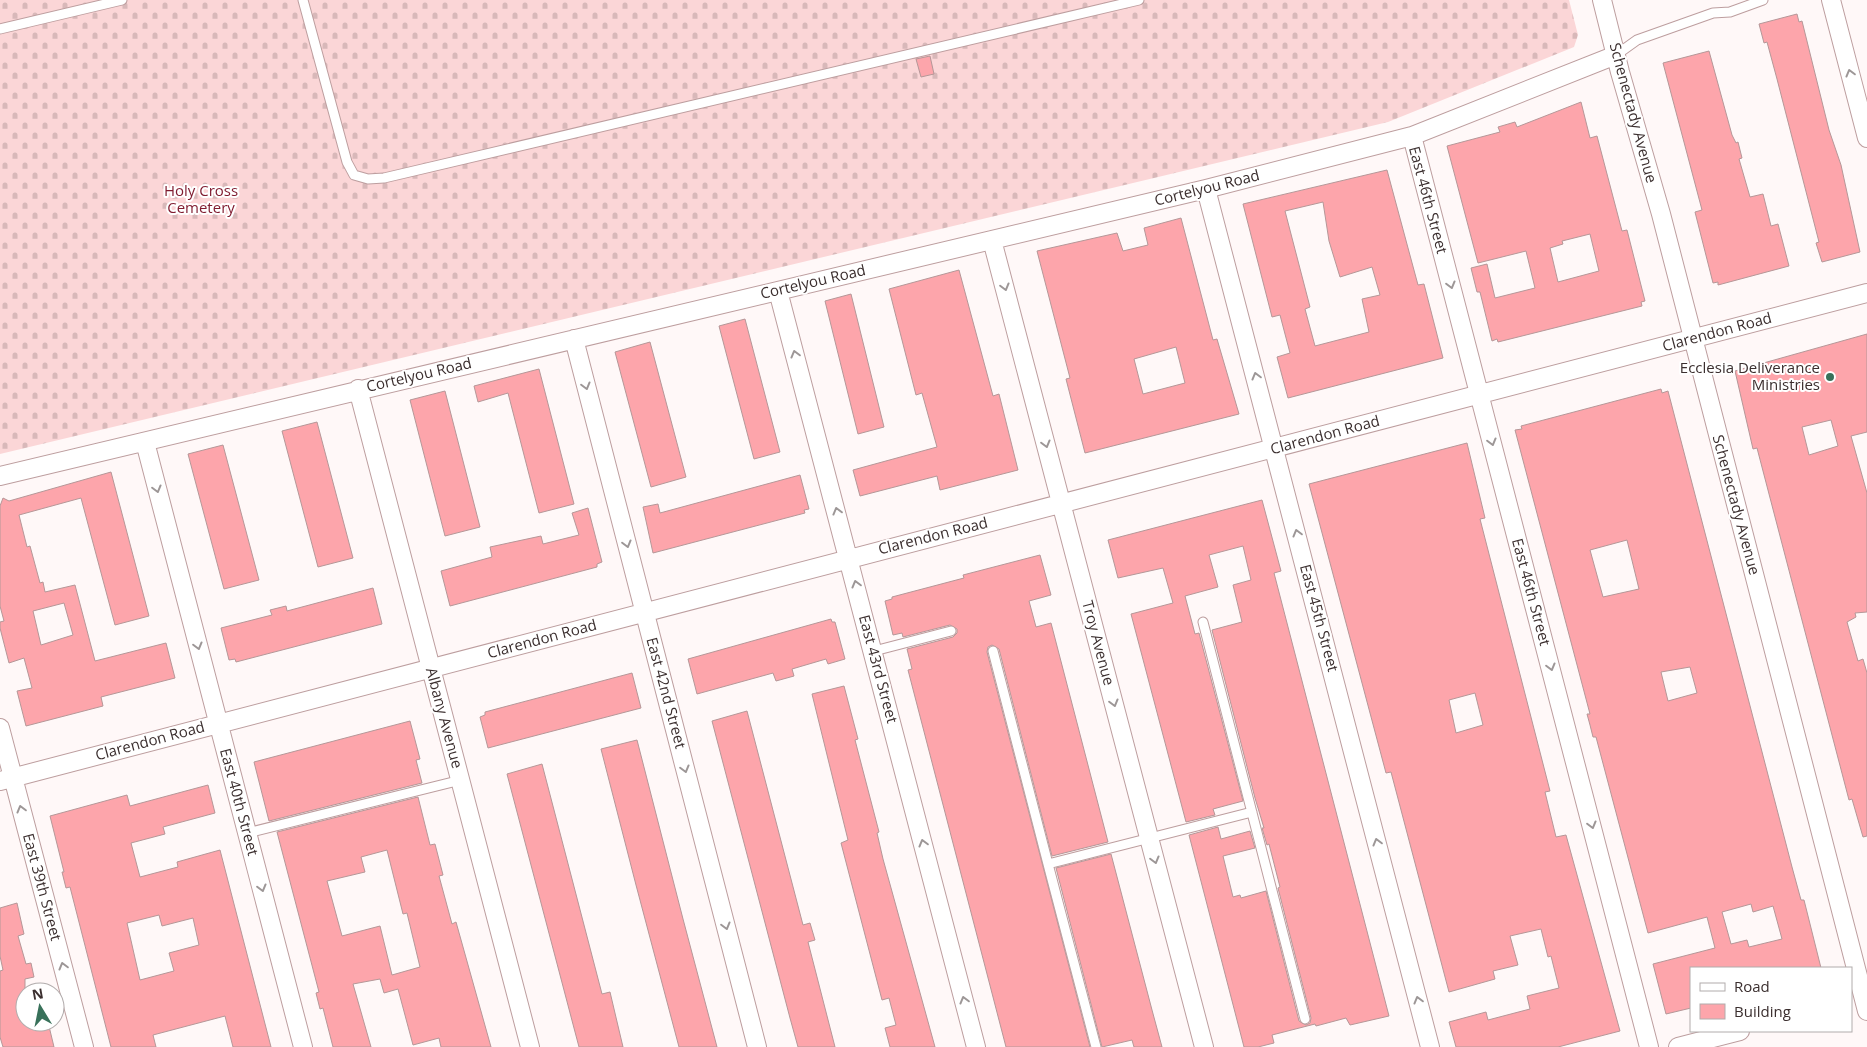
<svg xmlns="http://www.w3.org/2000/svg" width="1867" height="1047" font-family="'Open Sans',sans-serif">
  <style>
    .cemetery { fill: url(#cemetery-stones) }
    .building { fill: #fda5ab; stroke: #b59798; fill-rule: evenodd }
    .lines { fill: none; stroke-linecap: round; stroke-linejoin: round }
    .service-casing { stroke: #bd9e9f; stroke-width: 11 }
    .minor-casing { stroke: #bd9e9f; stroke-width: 20 }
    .service { stroke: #fff; stroke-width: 9 }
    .minor { stroke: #fff; stroke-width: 18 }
    .oneway { stroke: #9d9797 }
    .poi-dot { fill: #38715a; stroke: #fff; stroke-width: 2 }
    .labels { text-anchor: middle; stroke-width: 4; stroke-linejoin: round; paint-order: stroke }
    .street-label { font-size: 15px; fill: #3b2f2f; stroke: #fff }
    .park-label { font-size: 15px; fill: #7f1b2f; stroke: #fff }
    .poi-label { font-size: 15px; fill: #3b2f2f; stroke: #fff; text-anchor: end }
  </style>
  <defs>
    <pattern id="cemetery-stones" width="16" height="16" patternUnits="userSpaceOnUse" patternTransform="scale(1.25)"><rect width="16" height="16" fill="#fbd6d7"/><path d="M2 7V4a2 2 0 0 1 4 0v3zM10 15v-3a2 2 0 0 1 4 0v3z" fill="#d8b8b9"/></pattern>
  </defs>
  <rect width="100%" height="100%" fill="#fff8f8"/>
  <path class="cemetery" d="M0,0h1569l9,35 -4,12 -186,75 -1388,332z"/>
  <path class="building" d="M1797,14l2,8 3,-1 27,109 12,35 19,87 -38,10 -6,-19 3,-1 -42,-163 -10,-37 -3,1 -5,-19z
    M1709,51l23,84 4,8 2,-1 4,16 -3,1 11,38 13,-3 8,32 7,-2 11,42 -71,19v-3l-5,1 -18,-71 7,-2 -39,-147z
    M930,56l4,18 -13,3 -5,-18z
    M1581,102l9,36 7,-2 25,95 5,-1 18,71 -4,1 1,4 -144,36 -1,-3 -5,2 -12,-49h-3l-6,-24 16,-4 8,34 40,-10 -9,-37 -48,12 -31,-117 53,-14 -2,-5 17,-5 2,5zM1590,234l9,37 -41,11 -8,-34 13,-4 -1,-3z
    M1387,170l31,115 6,-1 19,74 -155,40 -11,-41 13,-4 -10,-38 -8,2 -29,-113zM1323,202l6,39 11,36 32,-10 8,28 -18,4 7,33 -54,14 -10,-37 5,-2 -25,-96z
    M1181,218l32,122 4,-1 22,75 -154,39 -19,-74 4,-1 -33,-127 80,-18 6,18 25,-6 -4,-17zM1176,347l9,36 -42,11 -9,-35z
    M959,270l34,126 6,-2 19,76 -78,20 -3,-14 -77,20 -7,-26 84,-23 -15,-54 -6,2 -27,-106z
    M851,294l33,133 -26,7 -33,-133z
    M745,319l35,133 -26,7 -35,-133z
    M1867,334v98l-16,4 16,57v119l-12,1 1,4 -9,5 11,39 5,-2 4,14v163l-4,1 -11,-38 -3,1 -92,-352 -4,1 -18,-78zM1831,420l7,26 -29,9 -7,-28z
    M650,342l36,135 -35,10 -36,-135z
    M539,369l35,135 -35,9 -31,-120 -30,9 -4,-16z
    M1661,389l1,4 6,-2 124,476 9,33h3l17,68h-130v40l-25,6 -13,-50 62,-16 -8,-31 -59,16 -52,-196h-3l-3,-12 -3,-11h3l-75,-284 7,-1 -1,-3zM1627,540l12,49 -36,8 -13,-47zM1690,667l7,26 -29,8 -7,-29zM1751,904l2,8 20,-6 9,33 -33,8 -2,-7 -16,4 -9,-32z
    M445,391l35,136 -35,9 -35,-136z
    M317,422l36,136 -35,9 -36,-136z
    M1467,443l18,75 -5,1 70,272 -5,1 11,45 10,-2 54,196 -62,16h-102l-7,-25 37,-10 2,8 42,-11 -3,-13 32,-8 -8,-32 -3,1 -7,-28 -31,7 8,29 -25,6 2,8 -46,13 -58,-220 -5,1 -77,-289zM1475,693l8,32 -27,8 -7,-33z
    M223,445l36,135 -35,9 -36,-135z
    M111,472l38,144 -34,9 -34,-127 -62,17 8,32 3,-1 10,37 3,-1 2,10 30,-7 20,76 71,-18 9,35 -74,19 2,9 -77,20 -9,-35 15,-3 -8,-30 -15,5 -9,-35v-6l4,-1 -4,-15v-100l3,-8 6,3zM64,603l9,32 -32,10 -8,-34z
    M800,475l9,34 -5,1 1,3 -152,40 -10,-46 15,-3 2,9z
    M1262,500l19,71 -7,2 115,443 -39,9 -4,-7 -30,8 -1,-2 -43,11 2,8 -16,4h-14l-55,-212 29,-8 3,12 29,-8 5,17 -32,8 10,41 7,-2 1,3 25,-7 33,130 7,4 4,-2 1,-5 -33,-130 2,-1 -11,-43 -2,1 -5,-17h2l-9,-30 -43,-168 30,-8 -9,-37 18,-5 -8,-34 -34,9 9,32 -33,9 10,38 4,-1 44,168 -30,8 2,6 -29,7 -55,-208 42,-11 -10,-35 -45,10 -10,-38z
    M588,508l14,54 -5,2v3l-147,39 -9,-35 51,-14 -2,-10 51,-11 2,8 36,-9 -7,-22z
    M1040,555l11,40 -22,6 7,26 15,-4 57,219 -56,14 -53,-207 -7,-4 -4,2 -1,5 103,395h-84l-98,-377 4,-1 -5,-20 46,-12 4,-4v-4l-7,-4 -47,12 -1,-4 -9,2 -8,-34 7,-2v-2l72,-19 -1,-3z
    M373,588l9,36 -146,38 -1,-3 -6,1 -8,-32 51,-13 -2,-5 16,-4 1,5z
    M831,619l1,3h3l10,37 -17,5 -2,-5 -34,10 2,7 -18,5 -3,-8 -76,21 -9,-35z
    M632,673l9,35 -153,40 -8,-31 5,-2v-3z
    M844,686l14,53 -3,1 24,92 -2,1 6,26 52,188h-45l-5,-19 11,-3 -7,-27 -7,2 -41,-157 7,-3 -36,-146z
    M747,711l56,214 7,-2 5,17 -7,2 27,105h-37l-8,-29 -78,-297z
    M410,721l10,38 -4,1 6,23 -153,38 -15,-59z
    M637,740l46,179 34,128h-38l-43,-162 -35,-136z
    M542,764l60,230 8,-2 13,55h-44l-72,-273z
    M208,785l7,28 -52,14 2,7 -34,9 9,34 38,-10 -1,-5 43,-12 51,197h-38l-8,-31 -72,19 3,12h-45l-41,-160 -4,1 -4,-16h2l-14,-56 77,-21 3,11zM159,915l3,11 31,-8 6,27 -30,8 5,18 -34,9 -13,-57z
    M418,797l12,48 5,-1 8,31 -4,1 13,48 4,-2 35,125h-50l-2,-9 -26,7 -15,-56 -14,4 -4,-14 -27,5 18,63h-38l-10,-39 -3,1 -4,-16 3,-1 -42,-160zM387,850l16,64 4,-1 13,54 -28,8 -12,-49 -38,10 -15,-55 38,-9 -4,-15z
    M1111,854l41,156 10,37h-28l-2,-7 -30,7 -46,-179z
    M17,903l7,31 -6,2 8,28 5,-1 3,14 -9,2v43h23l6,25h-51l-3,-10v-66l3,-1 -3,-14v-48z"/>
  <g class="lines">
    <g class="service-casing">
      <path id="service" d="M303,0l44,162 7,13 14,4 16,-1 755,-178
        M0,29l122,-29
        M1616,55l21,-15 76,-27 17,-1 33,-12
        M1203,622l102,397
        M874,651l77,-20
        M993,651l55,213 204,-52
        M247,833l214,-53
        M1048,864l48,183"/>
    </g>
    <g class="minor-casing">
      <path id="minor" d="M1602,0l18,72 41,142 206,797
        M1831,0l36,138
        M1412,136l237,911
        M1206,189l224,858
        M992,240l212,807
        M778,291l198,756
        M574,339l183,708
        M358,389l172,658
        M145,442l158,605
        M0,476l1206,-287 206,-53 204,-81
        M0,728l84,319
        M0,781l1867,-488
        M1678,1047l62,-16"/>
    </g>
    <use href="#service" class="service"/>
    <use href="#minor" class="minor"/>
  </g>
  <defs><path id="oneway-chevron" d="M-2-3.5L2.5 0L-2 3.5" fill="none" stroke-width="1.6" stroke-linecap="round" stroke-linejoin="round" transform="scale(1.25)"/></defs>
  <g class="oneway">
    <use href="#oneway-chevron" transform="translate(1850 73) rotate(-105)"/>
    <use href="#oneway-chevron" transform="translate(1451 285) rotate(75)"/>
    <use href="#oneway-chevron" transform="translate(1005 287) rotate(75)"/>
    <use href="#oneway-chevron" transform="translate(795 354) rotate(-105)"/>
    <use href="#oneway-chevron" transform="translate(1256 376) rotate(-105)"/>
    <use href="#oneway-chevron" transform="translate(586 386) rotate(75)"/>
    <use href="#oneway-chevron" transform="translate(1492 442) rotate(75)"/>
    <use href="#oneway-chevron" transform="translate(1046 444) rotate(75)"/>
    <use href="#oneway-chevron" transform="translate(157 489) rotate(75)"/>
    <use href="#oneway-chevron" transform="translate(837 511) rotate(-105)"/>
    <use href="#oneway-chevron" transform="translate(1297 533) rotate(-105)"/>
    <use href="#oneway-chevron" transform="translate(627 544) rotate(75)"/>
    <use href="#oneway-chevron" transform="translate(856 584) rotate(-105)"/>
    <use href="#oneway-chevron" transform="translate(198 646) rotate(75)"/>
    <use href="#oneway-chevron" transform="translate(1551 667) rotate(75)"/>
    <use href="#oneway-chevron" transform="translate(1114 703) rotate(75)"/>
    <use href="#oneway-chevron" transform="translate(685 769) rotate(75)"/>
    <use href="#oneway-chevron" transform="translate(21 809) rotate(-105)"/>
    <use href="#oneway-chevron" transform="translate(1592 825) rotate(75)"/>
    <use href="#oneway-chevron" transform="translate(1377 842) rotate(-105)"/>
    <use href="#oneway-chevron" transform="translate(923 843) rotate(-105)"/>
    <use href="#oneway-chevron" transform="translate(1155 860) rotate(75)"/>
    <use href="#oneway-chevron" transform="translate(262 888) rotate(75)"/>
    <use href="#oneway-chevron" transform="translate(726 926) rotate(75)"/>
    <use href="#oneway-chevron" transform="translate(63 966) rotate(-105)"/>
    <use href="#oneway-chevron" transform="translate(964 1000) rotate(-105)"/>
    <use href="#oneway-chevron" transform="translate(1418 1000) rotate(-105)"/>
  </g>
  <circle class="poi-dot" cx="1830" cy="377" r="5"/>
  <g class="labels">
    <g class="street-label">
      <text transform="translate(1633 113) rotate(75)" y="5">Schenectady Avenue</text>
      <text transform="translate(1207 188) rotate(-14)" y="5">Cortelyou Road</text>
      <text transform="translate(1428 200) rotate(75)" y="5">East 46th Street</text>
      <text transform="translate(813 282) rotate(-13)" y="5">Cortelyou Road</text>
      <text transform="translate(1717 332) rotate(-15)" y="5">Clarendon Road</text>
      <text transform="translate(419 375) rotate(-13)" y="5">Cortelyou Road</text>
      <text transform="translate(1325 435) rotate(-15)" y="5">Clarendon Road</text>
      <text transform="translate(1736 505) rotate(75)" y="5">Schenectady Avenue</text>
      <text transform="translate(933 536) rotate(-14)" y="5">Clarendon Road</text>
      <text transform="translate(1531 592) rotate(75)" y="5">East 46th Street</text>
      <text transform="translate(1319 618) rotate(75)" y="5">East 45th Street</text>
      <text transform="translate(542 639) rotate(-15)" y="5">Clarendon Road</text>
      <text transform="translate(1098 643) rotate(75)" y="5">Troy Avenue</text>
      <text transform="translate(878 669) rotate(75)" y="5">East 43rd Street</text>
      <text transform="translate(666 693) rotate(75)" y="5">East 42nd Street</text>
      <text transform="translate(444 718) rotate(75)" y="5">Albany Avenue</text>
      <text transform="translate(150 741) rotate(-15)" y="5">Clarendon Road</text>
      <text transform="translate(239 802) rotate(75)" y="5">East 40th Street</text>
      <text transform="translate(42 887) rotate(75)" y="5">East 39th Street</text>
    </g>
    <g class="park-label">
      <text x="201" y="196">Holy Cross<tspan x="201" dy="17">Cemetery</tspan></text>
    </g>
    <g class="poi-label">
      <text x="1820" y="373">Ecclesia Deliverance<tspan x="1820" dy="17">Ministries</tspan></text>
    </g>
  </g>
  <rect x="1690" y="967" width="162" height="65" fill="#ffffff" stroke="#b1acac"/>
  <rect x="1700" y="983" width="25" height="8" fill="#ffffff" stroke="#b1acac"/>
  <text x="1734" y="992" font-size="15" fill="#3b2f2f">Road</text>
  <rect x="1700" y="1004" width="25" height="15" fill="#fda5ab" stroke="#b1acac"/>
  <text x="1734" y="1017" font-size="15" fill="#3b2f2f">Building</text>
  <g transform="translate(40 1007) rotate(350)"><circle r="24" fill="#ffffff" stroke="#b1acac"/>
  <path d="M0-4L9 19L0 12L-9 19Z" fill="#38715a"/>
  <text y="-8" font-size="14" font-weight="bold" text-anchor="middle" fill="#3b2f2f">N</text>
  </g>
</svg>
